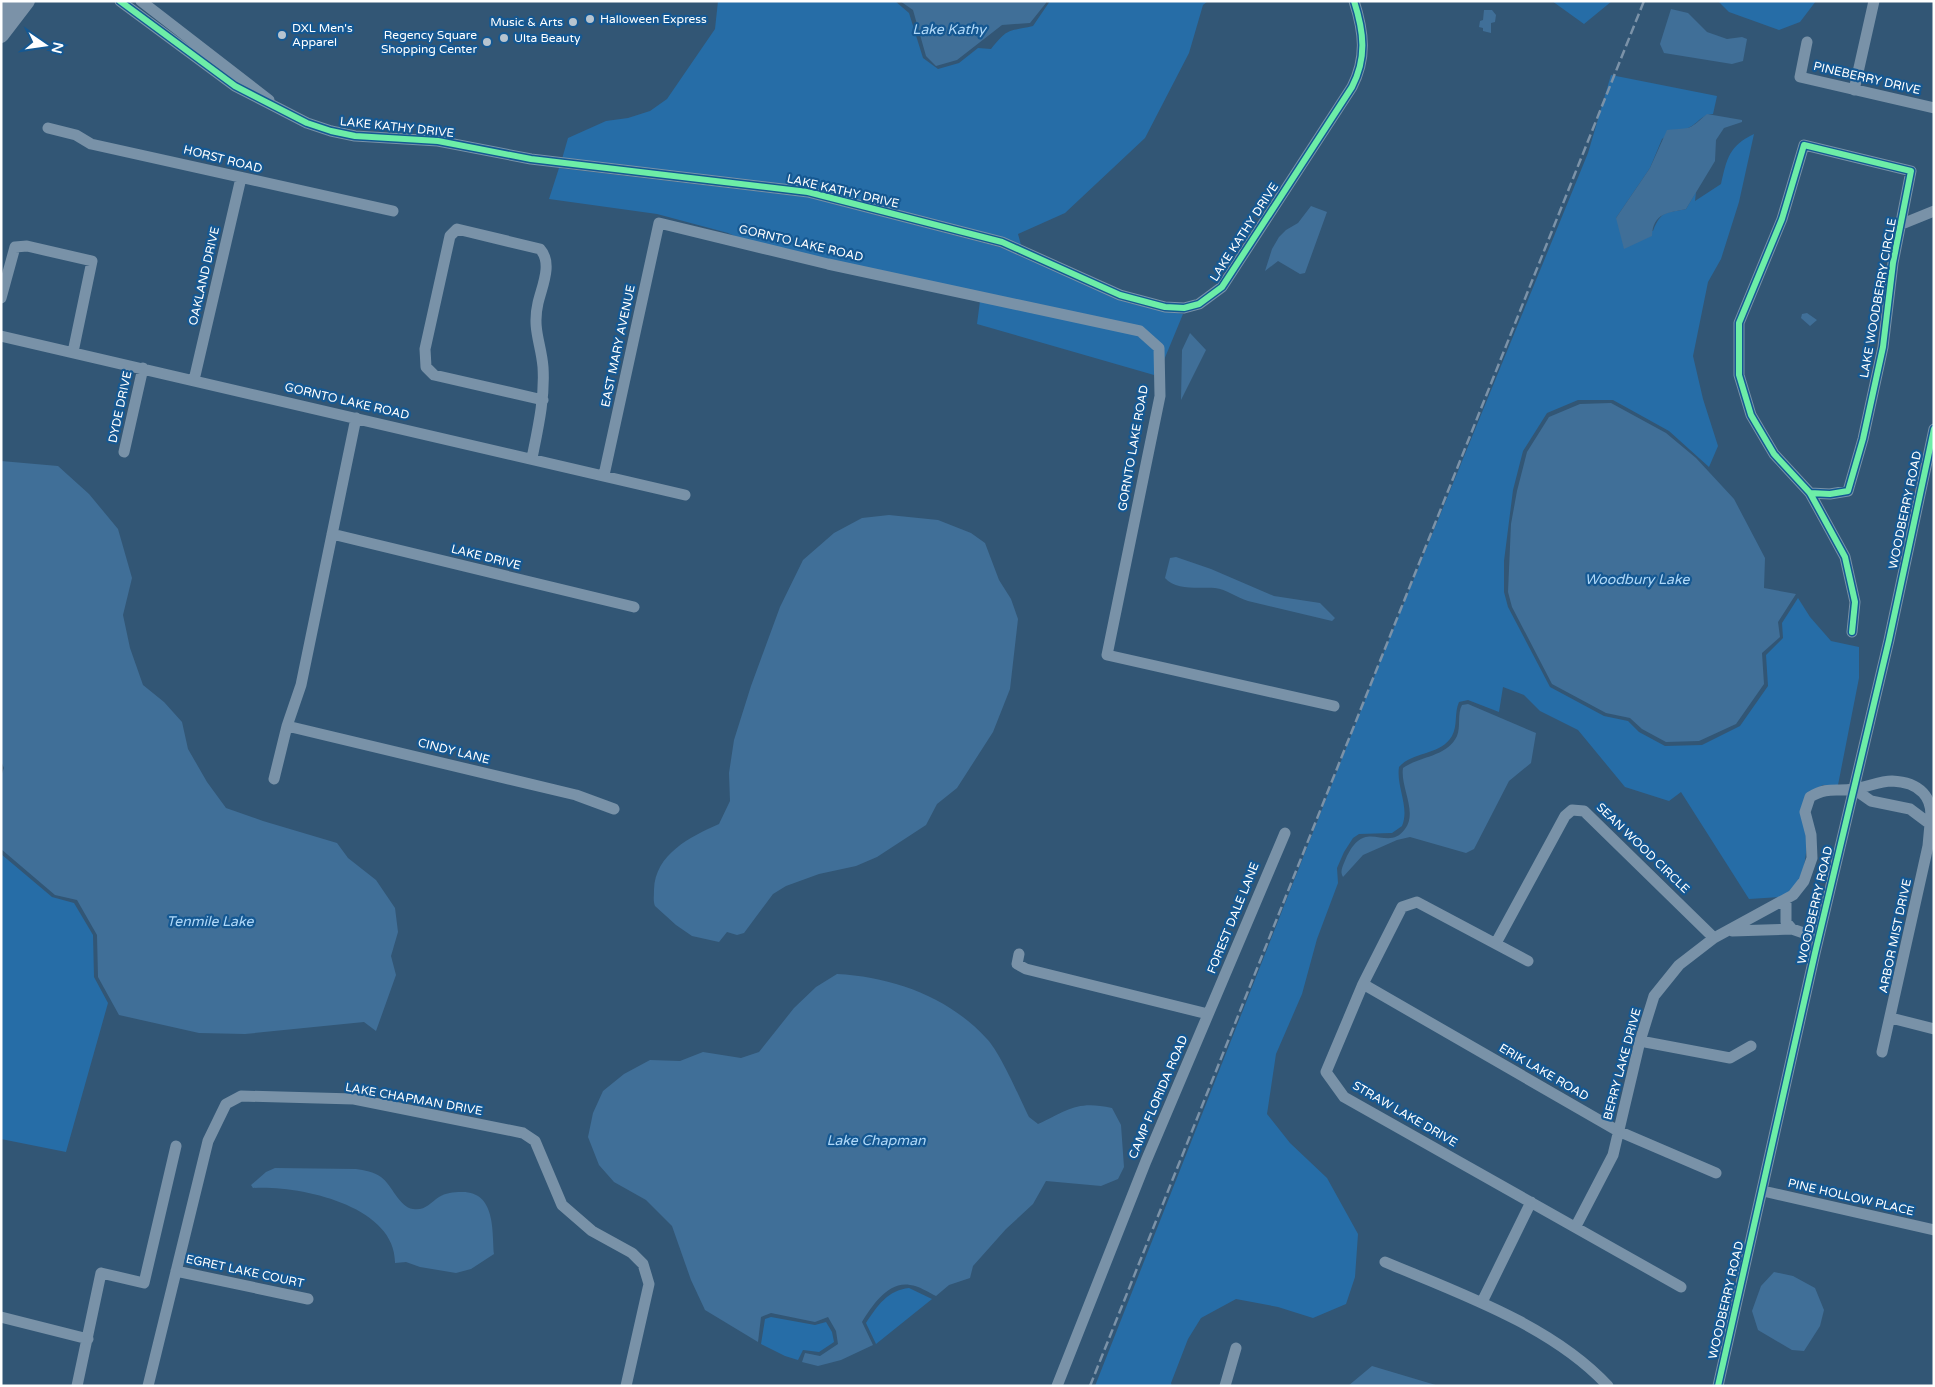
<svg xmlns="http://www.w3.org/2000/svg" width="1935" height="1387" font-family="'Varela Round',sans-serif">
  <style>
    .green { fill: #266da7 }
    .water { fill: #406f98 }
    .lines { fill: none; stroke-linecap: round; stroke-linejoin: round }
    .minor { stroke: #7992a8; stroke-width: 11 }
    .highway { stroke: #7b92a8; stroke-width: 16 }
    .rail { stroke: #7b92a8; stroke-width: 2.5; stroke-dasharray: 9 4; stroke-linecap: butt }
    .cycleway-casing { stroke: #155892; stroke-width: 9 }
    .cycleway { stroke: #6deda7; stroke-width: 6 }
    .poi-dot { fill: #b7c4cf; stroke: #155892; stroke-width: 2 }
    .labels { text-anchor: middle; stroke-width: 4.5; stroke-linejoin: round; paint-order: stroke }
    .poi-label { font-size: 12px; fill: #fff; stroke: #155892; text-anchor: start }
    .street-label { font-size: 12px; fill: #fff; stroke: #155892 }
    .water-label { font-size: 14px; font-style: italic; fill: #afd8f8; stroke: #155892 }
  </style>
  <rect width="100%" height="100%" fill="#325675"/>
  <path class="green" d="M718,1h177l14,12 14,45 15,11 21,-6 19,-15 13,1c18,-22 17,-17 42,-23l17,-25h158l-5,4 -14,48 -44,85 -80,75 -47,21 3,11 -181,-50 -278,-36 6,-21 38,-17 22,-3 22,-7 17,-12 48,-70z
    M1552,1h60l-28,23z
    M1718,1h98l-16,21 -21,8 -50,-18z
    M1611,75l106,21 -4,18c-17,1 -15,17 -39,16l-12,9 -12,29 -34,50 37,13c8,-21 14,-18 33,-22l10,-17 -1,9 26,-17c6,-26 8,-38 33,-50l-15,68 -18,57 -13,23 -15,74 10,43 15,47 -9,21 -40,-36 -56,-31h-35l-31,13 -24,38 -10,39 -9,71v31l4,15 42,80 54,29 24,5 11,11 26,14 37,-1 38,-19 28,-40 -2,-31 17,-17 -1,-15 16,-25 12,19 21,24 28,6v31l-21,107h-15l-16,9c0,21 6,100 -25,101l-1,2 -32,2 -68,-107 -12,9 -44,-14 -47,-57 -38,-19 -16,-16 -21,-8 -4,25 -31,-12 -9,2c-5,11 -1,23 -7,34 -12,20 -39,15 -53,31 -3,20 11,40 3,59l-10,7 -33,1 -6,4 -9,14 -7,16 1,15 -21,56 -15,55 -26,60 -9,60 23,29 37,35 31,56 -3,43 -9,27 -33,14 -35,-11 -42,-8 -35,19 -13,21 -17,44 1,3h-77l287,-729 206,-504z
    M559,168l249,29 192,50 129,56 54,11 -19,46 -21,-32 -314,-68 -90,-22 -11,-5 -71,-19 -108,-15z
    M980,301l157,34 17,15v25l-177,-51z
    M1,854l51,43 22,6 19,32 1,42 14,26 -42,149 -65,-13z
    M909,1288l23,11 -56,45 -10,-21c11,-17 22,-33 43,-35z
    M771,1317l44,8 11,-3 6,10 2,10 -15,10 -16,-2 -5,10 -13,-4 -24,-12 4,-25z"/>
  <path class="water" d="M900,1h146v2l-16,20 -28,2 -45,35 -21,6 -10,-10 -13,-46z
    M1671,9l17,4 19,19 20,7 15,-2 5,2 -4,22 -11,3 -68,-11 -4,-9z
    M1484,10h8l4,5 -1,7 -4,1v10l-8,-2v-3l-4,-1 1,-6 3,-1z
    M1707,114l35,6v2l-18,6 -8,12 -1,21 -29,48c-17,4 -33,3 -34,27l-28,13 -8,-31 34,-50 17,-38c26,-3 19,2 40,-16z
    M1311,206l16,6 -22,61 -5,1 -22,-13 -13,10 7,-22 7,-12 7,-7 12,-7z
    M1807,313l10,7 -7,6 -9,-8 1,-4z
    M1190,333l16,17 -25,50 1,-50z
    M1611,403l55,30 30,25 38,41 31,59 -1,30 32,6 -18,28 2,15 -18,16 2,31 -28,40 -37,17 -33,1 -24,-13 -12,-11 -24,-5 -54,-29 -40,-77 -4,-15 3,-68 6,-33 10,-39 22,-35 31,-13z
    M1,461l57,5 31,28 29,35 14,49 -9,37 7,33 13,37 21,17 18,20 6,27 19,33 19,26 37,13 74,22 11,15 28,22 19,28 3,24 -7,24 5,19 -20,56 -12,-9 -119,12 -46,-1 -80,-18 -21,-38 -1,-42 -20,-35 -22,-5 -54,-46v-73l3,-8 -3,-7z
    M889,515l49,5 33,13 14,10 14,37 12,19 7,20 -8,70 -17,43 -36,56 -20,16 -11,21 -49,32 -21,9 -37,8 -33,12 -13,8 -29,39 -7,2 -10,-3 -8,10 -27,-6 -16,-11 -21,-19c-2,-5 -1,-10 -1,-16 1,-36 36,-53 65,-66l11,-23 -1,-28 5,-33 17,-54 29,-79 23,-47 31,-27 28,-15z
    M1176,557l35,12 63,27 46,7 15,15 -3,3 -84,-20c-11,-3 -22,-12 -33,-13 -16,-1 -39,3 -50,-10l5,-20z
    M1468,704l68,29 -5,30 -22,18 -35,68 -8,4 -56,-16 -13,3 -34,15 -20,22c-3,-5 -1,-9 1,-14 20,-51 42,-8 61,-34 13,-17 -5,-42 -2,-61 17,-12 44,-11 54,-32 4,-10 0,-22 5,-31z
    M837,974c56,3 112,23 150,65 14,15 32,58 42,78l9,7c30,-14 39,-24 74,-16l9,17 3,42 -6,12 -17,7 -55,-5 -13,23 -27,25 -33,37 -3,12 -21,7 -13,11c-8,-4 -17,-10 -26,-11 -22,-4 -38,21 -48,37l11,23 -32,15 -23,6 -16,-4 3,-9 15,3 18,-12 -2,-13 -8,-14 -13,5 -44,-9 -10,4 -3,25 -53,-32 -14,-30 -19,-54 -26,-26 -32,-18 -15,-17 -11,-28 5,-24 10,-22 21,-17 26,-14 30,1 23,-9 38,6 18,-6 35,-44 22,-21z
    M275,1168l81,1c8,1 18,3 25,8 11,8 18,30 32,32 12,2 17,-6 26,-12 6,-4 15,-5 22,-5 35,-1 31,39 33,62l-23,15 -15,4 -36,-6 -14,-5 -11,1c1,-58 -97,-78 -142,-75l-2,-3 15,-13z
    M1774,1272l19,4 22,12 9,22 -4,16 -16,25 -12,-1 -34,-20 -6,-19 9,-25z
    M1372,1366l67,20h-91z"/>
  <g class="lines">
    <path class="minor" d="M120,1l115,85 72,37 24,8 24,5 83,5 93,18 277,33 194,50 118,53 45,12 19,1 15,-4 23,-17 130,-200c15,-29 12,-55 2,-86
      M141,1l128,99
      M1807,42l-7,35 134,31
      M1854,90l20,-89
      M48,128l28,7 15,9 302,67
      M1902,224l32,-13
      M1,298l14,-51 12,-1 65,15 -19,91
      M1,336l684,159
      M194,380l47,-202
      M124,452l19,-84
      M532,458c6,-30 13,-60 11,-91 -2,-24 -11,-38 -5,-64 4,-17 15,-40 2,-54l-83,-20 -7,7 -25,113 1,18 8,8 109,25
      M604,475l55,-252 169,41 312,67 19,17 1,48 -53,259 227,51
      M1810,493l20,1 18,-3 15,-52 20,-92 10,-84 18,-92 -107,-26 -22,74 -43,104v52l12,40 23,39 36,39 35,64 10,45 -3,30
      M332,534l302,73
      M287,726l289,69 38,14
      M274,779l13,-53 14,-41 55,-267
      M1786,900v22l6,7
      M1732,931l60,-2 26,9
      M1496,943l69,-127 7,-6 12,1 130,127
      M1019,954l-2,10 9,5 182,45
      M1528,961l-111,-59 -15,5 -39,77 -37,88 18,25 337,190
      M1363,984l255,147 98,42
      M1891,1018l43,11
      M1640,1041l90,17 21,-12
      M1882,1052l46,-206 2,-22
      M1763,1191l171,39
      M1576,1226l37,-71 27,-114 14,-45 25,-31 35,-27 79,-43 11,-14 8,-23 -1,-23 -6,-23 5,-15c19,-11 25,-5 44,-8 13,-2 26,-8 38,-8 27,1 43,16 38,43l-20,-15 -39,-8 -17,-12
      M1385,1262c74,31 168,64 223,124
      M176,1271l132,28
      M1482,1302l49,-100
      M1,1317l87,22
      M77,1386l24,-113 43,10 32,-137
      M148,1386l60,-245 18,-37 15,-8 113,3 169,34 12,8 27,64 30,26 40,22 11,11 6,20 -23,102
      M1057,1386l89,-225 139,-328
      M1225,1386l11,-38
      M1718,1386l97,-433 74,-313 45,-211"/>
    <path class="highway" d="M1,16l8,-15
      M1,35l26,-34"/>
    <path class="rail" d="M1090,1386l554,-1385"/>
    <g class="cycleway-casing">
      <path id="cycleway" d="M120,1l115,85 72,37 24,8 24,5 83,5 93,18 277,33 194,50 118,53 45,12 19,1 15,-4 23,-17 130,-200c15,-29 12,-55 2,-86
        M1810,493l20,1 18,-3 15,-52 20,-92 10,-84 18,-92 -107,-26 -22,74 -43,104v52l12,40 23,39 36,39 35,64 10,45 -3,30
        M1718,1386l97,-433 74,-313 45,-211"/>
    </g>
    <use href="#cycleway" class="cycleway"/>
  </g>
  <g class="poi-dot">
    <circle cx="590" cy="19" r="5"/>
    <circle cx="573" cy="22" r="5"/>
    <circle cx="282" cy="35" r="5"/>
    <circle cx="504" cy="38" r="5"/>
    <circle cx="487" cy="42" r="5"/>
  </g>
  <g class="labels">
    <g class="poi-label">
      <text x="600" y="23">Halloween Express</text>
      <text x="563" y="26" text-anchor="end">Music &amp; Arts</text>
      <text x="292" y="32">DXL Men's<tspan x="292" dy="14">Apparel</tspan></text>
      <text x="477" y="39" text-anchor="end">Regency Square<tspan x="477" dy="14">Shopping Center</tspan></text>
      <text x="514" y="42">Ulta Beauty</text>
    </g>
    <g class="street-label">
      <text transform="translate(1867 78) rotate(13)" y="4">PINEBERRY DRIVE</text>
      <text transform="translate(397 127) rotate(6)" y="4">LAKE KATHY DRIVE</text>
      <text transform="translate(223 159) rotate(14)" y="4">HORST ROAD</text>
      <text transform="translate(843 191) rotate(13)" y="4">LAKE KATHY DRIVE</text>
      <text transform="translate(1244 232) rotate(-57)" y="4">LAKE KATHY DRIVE</text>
      <text transform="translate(801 243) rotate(13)" y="4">GORNTO LAKE ROAD</text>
      <text transform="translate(204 276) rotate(-77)" y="4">OAKLAND DRIVE</text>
      <text transform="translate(1878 298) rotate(-80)" y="4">LAKE WOODBERRY CIRCLE</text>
      <text transform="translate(618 346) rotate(-78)" y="4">EAST MARY AVENUE</text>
      <text transform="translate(347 401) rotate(13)" y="4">GORNTO LAKE ROAD</text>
      <text transform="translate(120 407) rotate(-78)" y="4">DYDE DRIVE</text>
      <text transform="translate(1133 448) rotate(-80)" y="4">GORNTO LAKE ROAD</text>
      <text transform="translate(1905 510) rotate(-78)" y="4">WOODBERRY ROAD</text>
      <text transform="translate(486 557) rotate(14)" y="4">LAKE DRIVE</text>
      <text transform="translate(454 751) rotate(14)" y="4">CINDY LANE</text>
      <text transform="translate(1643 848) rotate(44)" y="4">SEAN WOOD CIRCLE</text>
      <text transform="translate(1815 905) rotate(-77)" y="4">WOODBERRY ROAD</text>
      <text transform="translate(1233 918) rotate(-68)" y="4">FOREST DALE LANE</text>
      <text transform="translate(1895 936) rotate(-78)" y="4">ARBOR MIST DRIVE</text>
      <text transform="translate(1622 1064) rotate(-75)" y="4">BERRY LAKE DRIVE</text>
      <text transform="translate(1544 1072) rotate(30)" y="4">ERIK LAKE ROAD</text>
      <text transform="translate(1158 1097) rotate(-67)" y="4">CAMP FLORIDA ROAD</text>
      <text transform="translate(414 1099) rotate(10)" y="4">LAKE CHAPMAN DRIVE</text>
      <text transform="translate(1405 1114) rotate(30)" y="4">STRAW LAKE DRIVE</text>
      <text transform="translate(1851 1197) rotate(13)" y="4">PINE HOLLOW PLACE</text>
      <text transform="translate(245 1271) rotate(12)" y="4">EGRET LAKE COURT</text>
      <text transform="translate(1726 1300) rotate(-77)" y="4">WOODBERRY ROAD</text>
    </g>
    <g class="water-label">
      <text x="949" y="34">Lake Kathy</text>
      <text x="1637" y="584">Woodbury Lake</text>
      <text x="210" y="926">Tenmile Lake</text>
      <text x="876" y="1145">Lake Chapman</text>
    </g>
  </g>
  <rect width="1935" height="1387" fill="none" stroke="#ffffff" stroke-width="5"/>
  <g transform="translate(45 45) rotate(103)" stroke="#155892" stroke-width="4" paint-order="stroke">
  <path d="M0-4L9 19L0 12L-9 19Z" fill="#ffffff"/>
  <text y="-8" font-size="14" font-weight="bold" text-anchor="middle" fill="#ffffff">N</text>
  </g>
</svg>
